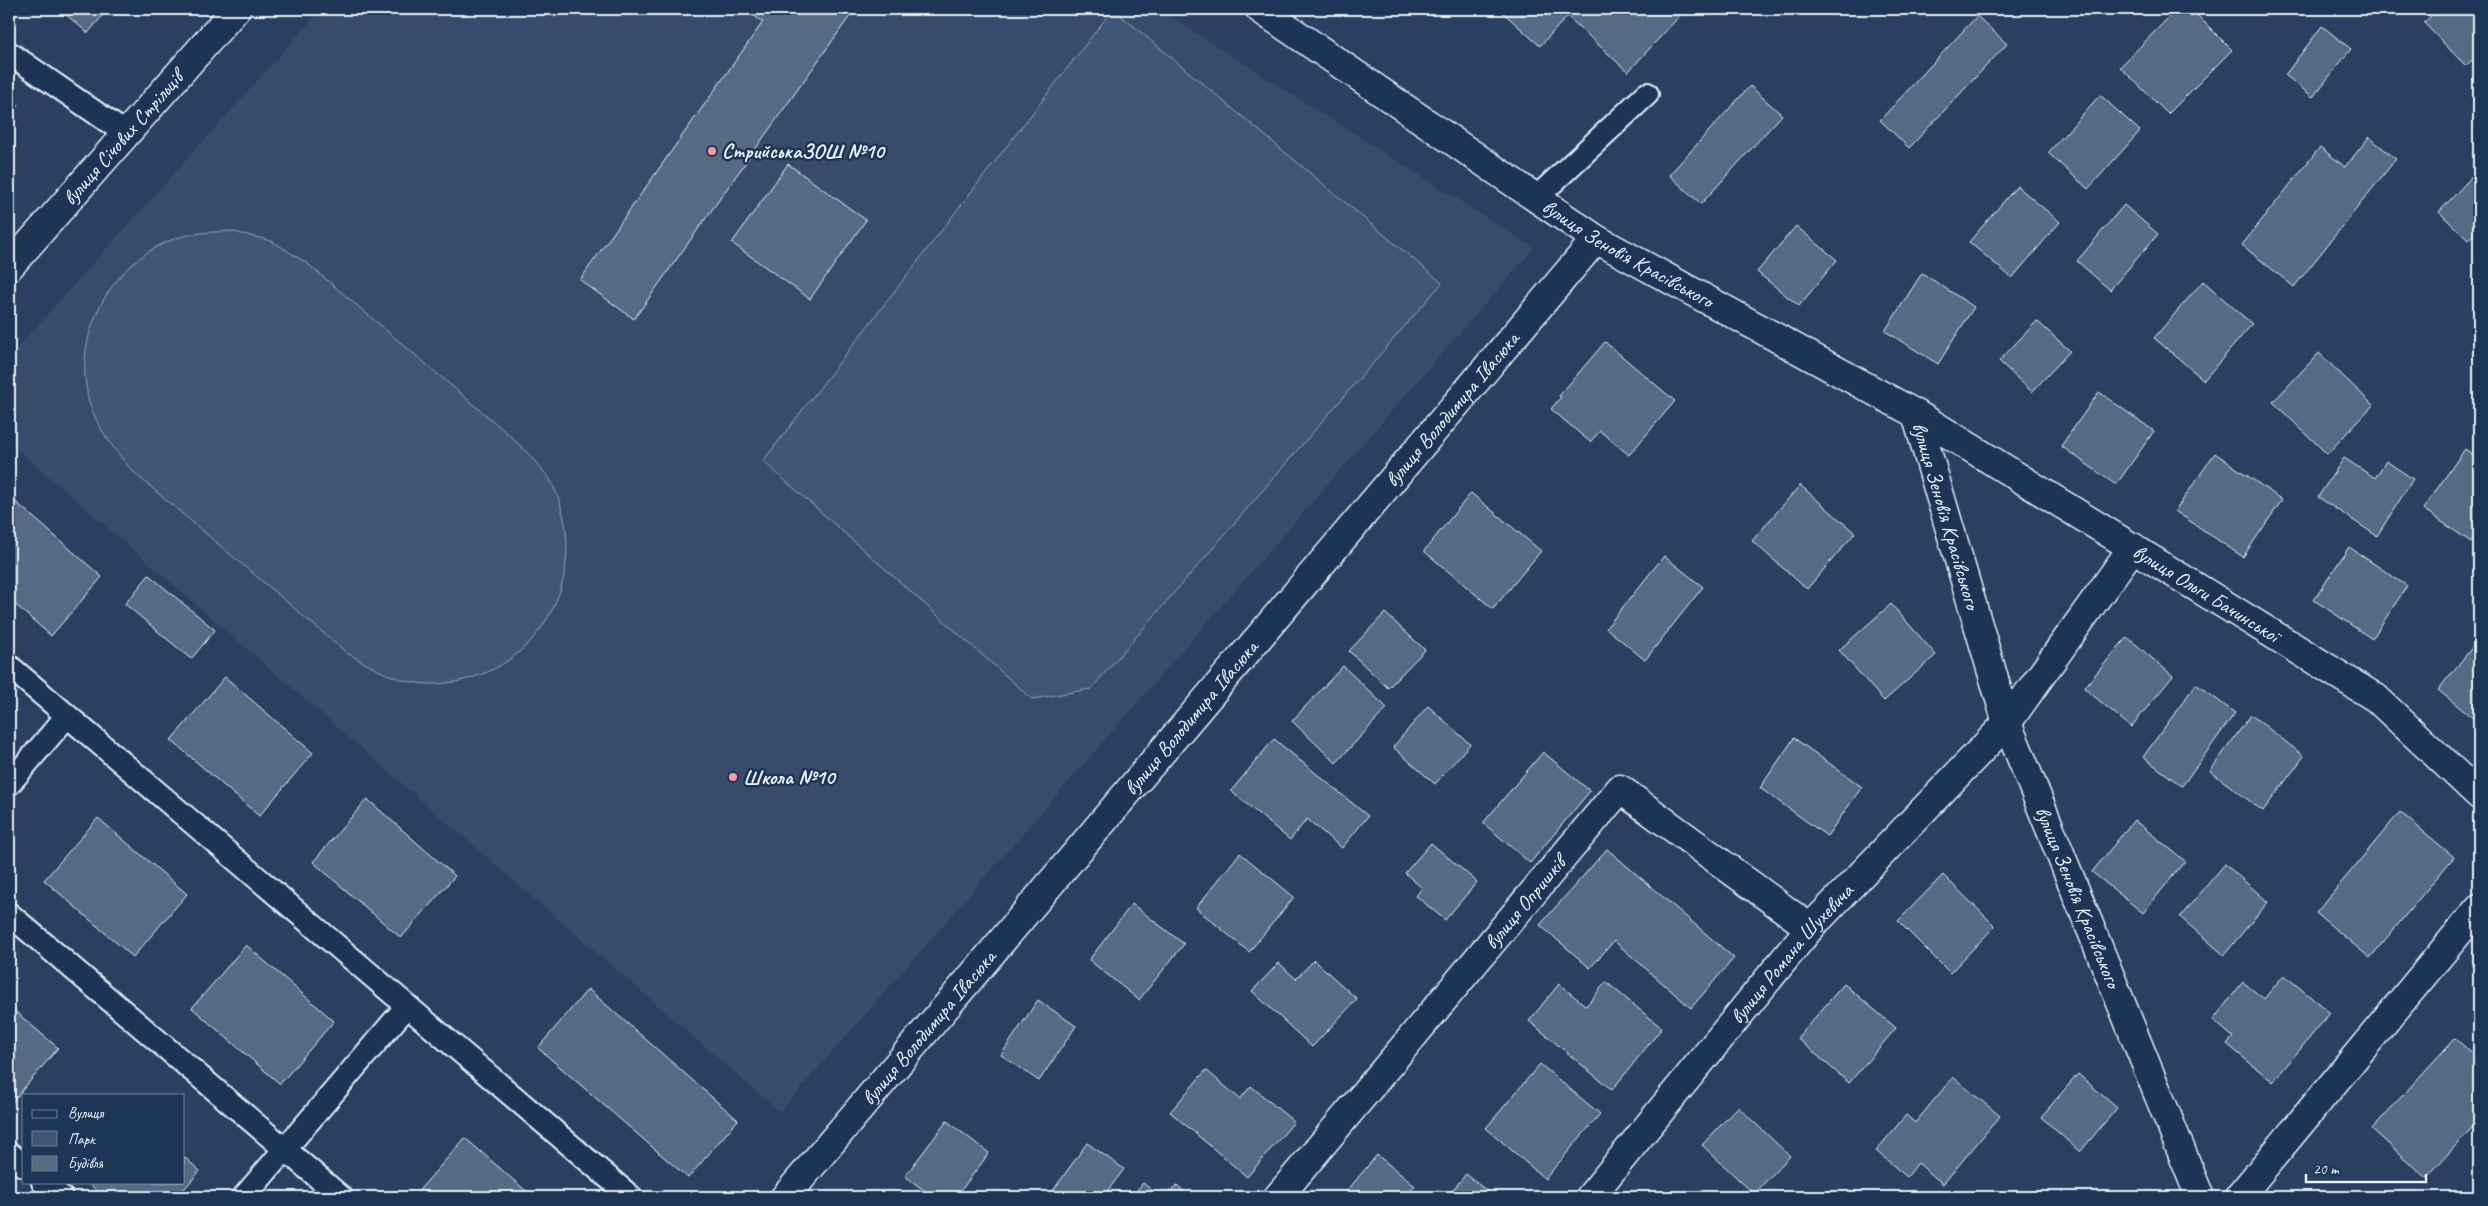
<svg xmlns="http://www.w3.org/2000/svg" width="2488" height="1206" font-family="Caveat,sans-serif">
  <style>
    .built { fill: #364d6b }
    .green { fill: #415774; stroke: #94a4b6 }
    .building { fill: #556a83; stroke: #e8f1f8 }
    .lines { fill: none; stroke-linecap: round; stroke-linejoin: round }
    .service-casing { stroke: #e8f1f8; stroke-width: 26 }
    .minor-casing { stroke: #e8f1f8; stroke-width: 31 }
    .tertiary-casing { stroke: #e8f1f8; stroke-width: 31 }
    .service { stroke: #1d3557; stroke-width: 22 }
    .minor { stroke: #1d3557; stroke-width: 28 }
    .tertiary { stroke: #1d3557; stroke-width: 28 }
    .poi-dot { fill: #ff9aa2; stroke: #1d3557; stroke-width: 2 }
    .labels { text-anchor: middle; stroke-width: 5; stroke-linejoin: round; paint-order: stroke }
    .street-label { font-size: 21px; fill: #e8f1f8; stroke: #1d3557 }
    .poi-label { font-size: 21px; font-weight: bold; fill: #e8f1f8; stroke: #1d3557; text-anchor: start }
  </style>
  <rect width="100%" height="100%" fill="#294061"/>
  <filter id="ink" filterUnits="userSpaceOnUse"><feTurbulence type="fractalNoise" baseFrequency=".02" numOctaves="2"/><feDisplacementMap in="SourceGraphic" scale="10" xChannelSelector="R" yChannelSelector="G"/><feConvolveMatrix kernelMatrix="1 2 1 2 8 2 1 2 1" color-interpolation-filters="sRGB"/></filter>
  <g filter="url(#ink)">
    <path class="built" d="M322,9h836l376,239 -754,864 -771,-670v-85z"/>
    <path class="green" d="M1113,9l329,274 -351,406 -59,10 -269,-238z
      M230,231l42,10 36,23c53,45 105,89 158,134 25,22 51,41 72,67 4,6 11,11 14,18 44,91 -14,198 -118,201 -33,1 -61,-16 -87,-31l-214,-181c-18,-22 -36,-43 -44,-71 -19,-70 28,-150 99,-166 14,-3 29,-3 42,-4z"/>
    <path class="building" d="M59,9h49l-20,24z
      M744,9h111l-221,310 -54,-39 183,-258z
      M1499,9h75l-34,37z
      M1574,9h112l-58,63 -61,-56z
      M2177,9h14l41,41 -64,64 -48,-47z
      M2438,9h41v44l-13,13 -42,-43z
      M1977,16l30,28 -98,104 -29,-28z
      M2322,26l29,23 -38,48 -28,-22z
      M1750,86l32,29 -81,89 -32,-29z
      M2100,95l40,36 -52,58 -40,-36z
      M9,96l10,9 -10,12z
      M2369,137l27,22 -102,128 -52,-42 78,-98 25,20z
      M788,164l78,56 -56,79 -78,-56z
      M2479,169v59l-11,12 -29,-28z
      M2017,186l43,36 -48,56 -43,-36z
      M2124,205l34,29 -48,56 -33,-29z
      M1796,226l41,34 -38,46 -42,-34z
      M1922,273l52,34 -36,57 -53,-33z
      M2203,281l49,43 -48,56 -50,-42z
      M2037,321l33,30 -38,41 -33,-31z
      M1605,342l70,59 -46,54 -29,-24 -10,11 -39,-33 10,-12 -2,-1z
      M2319,353l54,52 -46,49 -54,-52z
      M2099,392l55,39 -38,54 -55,-39z
      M2465,449l14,10v71l-8,12 -48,-33z
      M2215,453l67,47 -39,57 -68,-46z
      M2344,458l31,20 11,-17 27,18 -36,57 -59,-39z
      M1800,485l55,48 -48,56 -55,-48z
      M1471,493l70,58 -48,58 -69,-58z
      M9,496l93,81 -51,59 -42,-37z
      M2349,547l58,39 -35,53 -58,-39z
      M1664,556l39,31 -58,73 -39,-32z
      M149,575l66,55 -24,29 -66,-55z
      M1891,604l45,51 -52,46 -45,-51z
      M1385,613l40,37 -37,38 -39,-37z
      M2127,637l46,39 -42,51 -47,-39z
      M2479,639v84l-41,-33z
      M1343,666l44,42 -51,55 -44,-42z
      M225,677l88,76 -54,63 -88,-76z
      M2196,684l39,29 -53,73 -39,-29z
      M1428,706l42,38 -35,40 -42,-37z
      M2251,715l53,41 -41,55 -53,-40z
      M1794,738l68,49 -35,49 -67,-48z
      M1274,739l94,77 -26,32 -35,-29 -17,21 -59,-49z
      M1543,752l47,39 -60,72 -47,-40z
      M367,799l88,77 -54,62 -88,-76z
      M2400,812l54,45 -84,101 -54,-45z
      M98,818l89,76 -54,63 -89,-77z
      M2134,820l51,41 -42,52 -51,-41z
      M1431,843l46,39 -32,38 -29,-24 6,-8 -17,-15z
      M1607,849l127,109 -43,50 -77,-67 -24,27 -50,-43z
      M1240,853l54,44 -45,55 -53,-44z
      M2225,864l43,38 -44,53 -44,-38z
      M1943,875l52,51 -45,47 -52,-52z
      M1132,904l52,40 -45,56 -50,-40z
      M246,945l88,76 -54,63 -88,-76z
      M1314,960l43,39 -45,48 -60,-56 27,-28 17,16z
      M2284,975l46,38 -57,69 -46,-38 6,-7 -20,-17 30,-38 21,17z
      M1606,982l56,46 -50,62 -83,-69 30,-37 27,22z
      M1844,984l52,44 -47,55 -52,-45z
      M588,989l150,131 -50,58 -150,-130z
      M1038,1000l38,26 -37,55 -38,-26z
      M9,1006l49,42 -49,58z
      M2455,1038l24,22v60l-53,58 -54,-49z
      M1540,1064l60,50 -55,65 -59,-51z
      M1206,1070l34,29 11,-13 43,36 -47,55 -77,-65z
      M2078,1074l39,34 -37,44 -39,-35z
      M1953,1077l47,39 -57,68 -25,-21 -11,14 -31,-26 30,-36 9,8z
      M1738,1107l52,49 -36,38 -52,-49z
      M947,1121l42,32 -33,44h-23l-28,-21z
      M465,1138l68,59 -119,-1z
      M1087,1143l37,26 -21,28h-50l-3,-2z
      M1377,1155l38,31 -9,11h-64z
      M184,1157l16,14 -23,26h-73l-17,-15h97z
      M1466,1174l28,23h-47z
      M1143,1183l17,14h-29z
      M1177,1185l13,12h-24z"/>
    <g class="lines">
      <g class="service-casing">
        <path id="service" d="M9,53l116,80
          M1536,198l111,-104
          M9,666l622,531
          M9,784l58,-68
          M9,914l332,283
          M9,1153l15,13
          M43,1182l18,15
          M244,1197l163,-191"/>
      </g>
      <g class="minor-casing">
        <g id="minor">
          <path id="s1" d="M1260,9l336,230 320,175 91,309 193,474"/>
          <path id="s2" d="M1916,414l460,284 103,97"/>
          <path id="s3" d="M785,1197l811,-958"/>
          <path id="s4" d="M1278,1197l342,-408 190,139"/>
          <path id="s5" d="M1590,1197l220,-269 197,-205 126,-176"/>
          <path d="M2239,1197l240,-289"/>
        </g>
      </g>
      <g class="tertiary-casing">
        <g id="tertiary">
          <path id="s6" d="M9,267l227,-258"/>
        </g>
      </g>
      <use href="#service" class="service"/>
      <use href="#minor" class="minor"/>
      <use href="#tertiary" class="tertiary"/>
    </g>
  </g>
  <g class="poi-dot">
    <circle cx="712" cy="151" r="5"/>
    <circle cx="733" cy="777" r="5"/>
  </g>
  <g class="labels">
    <g class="street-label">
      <text dy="7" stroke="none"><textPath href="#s6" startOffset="172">вулиця Січових Стрільців</textPath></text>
      <text dy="7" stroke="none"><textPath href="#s1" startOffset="442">вулиця Зеновія Красівського</textPath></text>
      <text dy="7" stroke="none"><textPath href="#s3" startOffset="1032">вулиця Володимира Івасюка</textPath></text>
      <text dy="7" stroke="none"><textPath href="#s1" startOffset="878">вулиця Зеновія Красівського</textPath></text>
      <text dy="7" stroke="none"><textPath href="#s2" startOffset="341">вулиця Ольги Бачинської</textPath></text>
      <text dy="7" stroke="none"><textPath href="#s3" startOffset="628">вулиця Володимира Івасюка</textPath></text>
      <text dy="7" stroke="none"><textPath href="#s1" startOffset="1282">вулиця Зеновія Красівського</textPath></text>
      <text dy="7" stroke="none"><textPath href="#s4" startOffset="384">вулиця Опришків</textPath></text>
      <text dy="7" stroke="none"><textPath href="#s5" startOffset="316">вулиця Романа Шухевича</textPath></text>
      <text dy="7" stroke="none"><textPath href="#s3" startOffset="222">вулиця Володимира Івасюка</textPath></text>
    </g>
    <g class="poi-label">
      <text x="722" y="158">СтрийськаЗОШ №10</text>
      <text x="743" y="784">Школа №10</text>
    </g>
  </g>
  <rect width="2488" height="1206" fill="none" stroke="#1d3557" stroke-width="30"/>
  <rect x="15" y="15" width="2458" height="1176" fill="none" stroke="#e8f1f8" stroke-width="2" filter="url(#ink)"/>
  <rect x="22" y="1094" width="162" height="90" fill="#1d3557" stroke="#6e8097"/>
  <rect x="32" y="1110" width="25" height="8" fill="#1d3557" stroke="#6e8097"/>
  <text x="68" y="1118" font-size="15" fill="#e8f1f8">Вулиця</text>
  <rect x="32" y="1131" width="25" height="15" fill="#415774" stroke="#6e8097"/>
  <text x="68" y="1144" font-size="15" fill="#e8f1f8">Парк</text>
  <rect x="32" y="1156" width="25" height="15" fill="#556a83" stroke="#6e8097"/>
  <text x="68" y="1168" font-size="15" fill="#e8f1f8">Будівля</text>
  <path d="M2306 1174v8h120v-8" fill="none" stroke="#e8f1f8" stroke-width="2.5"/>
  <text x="2313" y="1174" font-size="15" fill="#e8f1f8" stroke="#1d3557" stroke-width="4" paint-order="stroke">20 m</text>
</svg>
